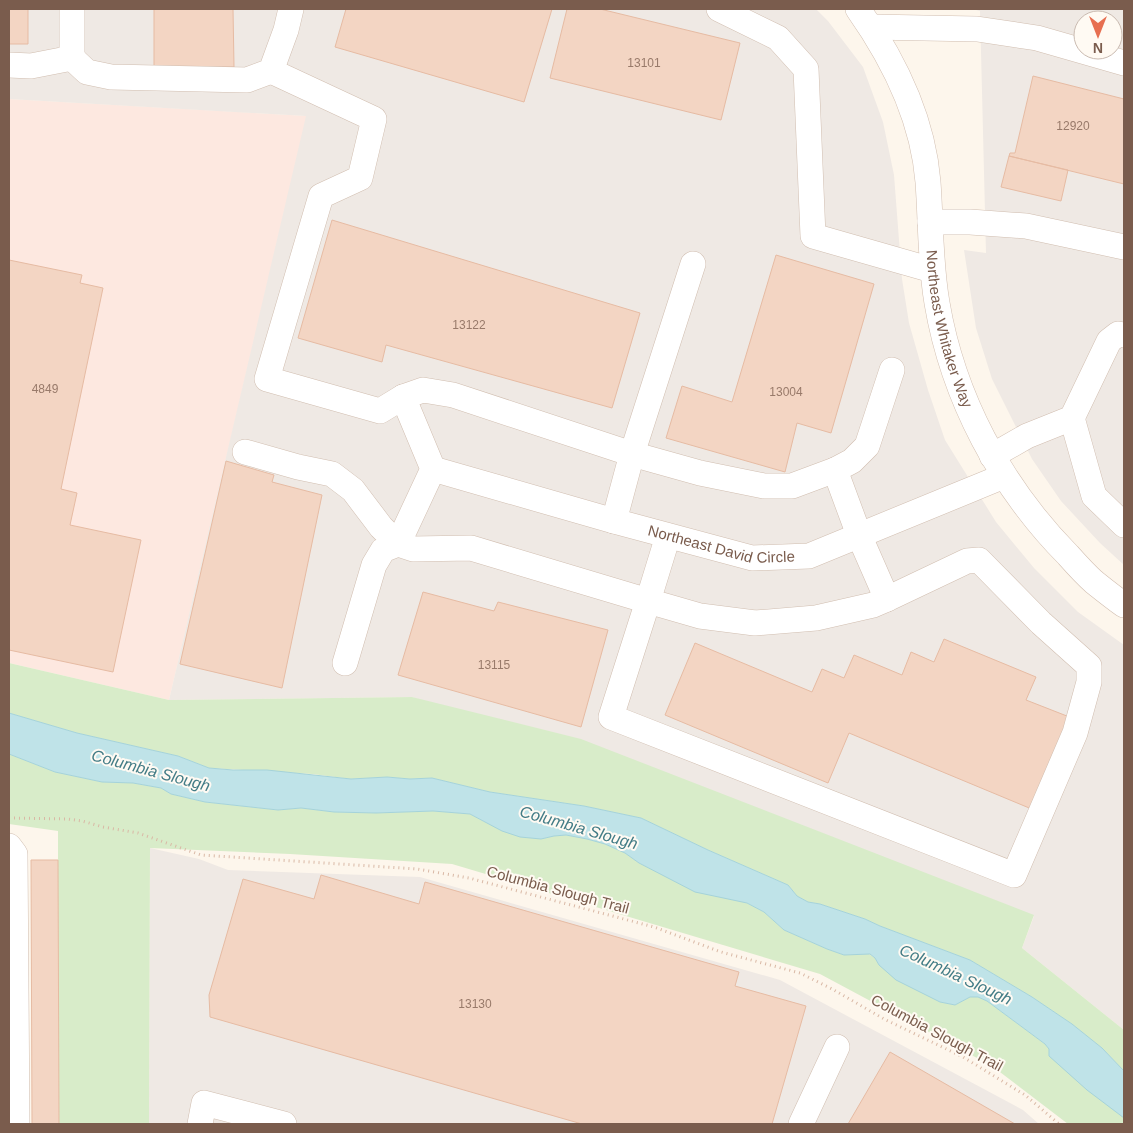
<svg xmlns="http://www.w3.org/2000/svg" width="1133" height="1133" font-family="Arial,sans-serif">
  <style>
    .commercial { fill: #fde8e0 }
    .industrial { fill: #efe9e4; fill-rule: evenodd }
    .green { fill: #d8ecc9 }
    .water { fill: #bfe3e8; stroke: #a5d3da }
    .building { fill: #f3d5c3; stroke: #e6bba3 }
    .lines { fill: none; stroke-linecap: round; stroke-linejoin: round }
    .minor-casing { stroke: #d1beb0; stroke-width: 26 }
    .path { stroke: #d9b8a5; stroke-width: 3; stroke-dasharray: 1 4; stroke-linecap: butt }
    .minor { stroke: #fff; stroke-width: 25 }
    .labels { text-anchor: middle; stroke-width: 4; stroke-linejoin: round; paint-order: stroke }
    .number-label { font-size: 12px; fill: #987a6a }
    .street-label { font-size: 15px; fill: #7a5c4d; stroke: #fffaf3 }
    .water-label { font-size: 16px; font-style: italic; fill: #437c86; stroke: #fffaf3 }
  </style>
  <rect width="100%" height="100%" fill="#fdf6ec"/>
  <path class="commercial" d="M9,99l298,17 -138,584 -160,-37z"/>
  <path class="industrial" d="M9,9h807l12,12 35,46 20,55 11,53 8,104 7,44 19,67 17,50 51,82 38,46 44,44 46,33v385l-102,-82 12,-32 -622,-219 -243,3 137,-584 -297,-17z
    M972,9h152v556l-24,-22 -39,-42 -29,-42 -40,-80 -16,-51 -12,-78 22,3 -6,-242zM1083,20h30v30h-30z
    M150,848l49,11 29,11 192,7 360,103 243,130 16,14h-890z"/>
  <path class="green" d="M9,663l160,37 243,-3 169,42 453,176 -12,33 102,82v41l-22,-23 -30,-24 -40,-27 -62,-37 -90,-34 -15,-7 -45,-15 -12,-2 -11,-6 -9,-11 -80,-35 -67,-32 -57,-12 -94,-14 -58,-14 -22,1 -23,-2 -36,2 -39,-5 -103,-6 -31,-12 -101,-23 -68,-20z
    M9,754l46,18 47,10 31,1 28,5 10,6 34,8 73,8 23,-2 33,4 42,1 57,-2 37,3 15,8 56,17 13,-3 12,-1 21,4 18,5 20,9 14,10 19,9 89,31 17,9 20,18 43,19 17,6 25,-1 6,4 4,7 7,5 54,32 15,3 15,-8h8l9,4 58,43 4,5 75,69v6h-56l-76,-58 -172,-92 -368,-110 -162,-10 -140,-6 -1,276h-91v-293l-49,-7z"/>
  <path class="water" d="M9,713l68,20 101,23 31,12 24,2h34l84,9 36,-2 23,2 22,-1 58,14 94,14 57,12 67,32 80,35 9,11 11,6 12,2 45,15 15,7 90,34 62,37 40,27 30,24 22,23v47l-37,-28 -38,-34v-7l-4,-5 -58,-43 -9,-4h-8l-15,8 -15,-3 -44,-22 -17,-15 -4,-7 -5,-4 -26,1 -17,-6 -43,-19 -20,-18 -17,-9 -52,-11 -56,-29 -14,-10 -20,-9 -18,-5 -21,-4 -12,1 -13,3 -21,-2 -18,-6 -32,-17 -37,-3 -57,2 -42,-1 -33,-4 -23,2 -73,-8 -34,-8 -10,-6 -28,-5 -31,-1 -47,-10 -46,-18z"/>
  <path class="building" d="M9,9h19v35h-19z
    M154,9h79l1,58 -80,1z
    M346,9h206l-28,93 -189,-55z
    M567,9h33l140,34 -19,77 -171,-42z
    M1033,76l91,23v85l-115,-28 1,-3h5z
    M1009,156l59,14 -7,31 -60,-14z
    M332,220l308,93 -28,95 -226,-63 -4,17 -84,-24z
    M776,255l98,29 -43,149 -34,-10 -12,49 -119,-34 16,-52 50,16z
    M9,260l73,15 -2,8 23,5 -42,201 16,4 -7,32 71,15 -28,132 -104,-22z
    M226,461l48,14 -2,7 50,13 -40,193 -102,-24z
    M423,592l71,19 4,-9 110,28 -27,97 -183,-52z
    M944,639l92,38 -10,23 46,18 -38,92 -185,-77 -21,50 -163,-68 30,-72 117,49 10,-23 22,9 10,-23 48,20 9,-23 23,10z
    M31,860h27l1,264h-27z
    M321,875l98,29 6,-22 314,90 -4,14 71,20 -34,118h-190l-372,-107 -1,-22 34,-116 71,20z
    M890,1052l125,72h-167z"/>
  <g class="lines">
    <g class="minor-casing">
      <g id="minor">
        <path d="M719,9l59,29 28,31 7,167 119,34"/>
        <path id="s1" d="M858,9c36,51 65,110 70,173 3,41 2,81 9,121 16,95 64,184 131,252 8,9 17,19 26,27 10,8 20,16 30,23"/>
        <path d="M871,27l106,2 60,9 87,25"/>
        <path d="M72,58l15,14 24,5 136,3 24,-9 15,-41 5,-21"/>
        <path d="M9,65l22,1 41,-8v-49"/>
        <path d="M271,71l103,48 -14,59 -39,18 -54,183 113,32 23,-14 20,-7 30,5 179,59 68,19 64,13h28l43,-16"/>
        <path d="M930,222h40l56,4 98,21"/>
        <path d="M403,397l30,72 -35,75 15,5 58,-1 177,53 -37,116 403,158 61,-142 14,-51v-16l-48,-43 -62,-63 -12,1 -80,38"/>
        <path d="M1072,418l22,78 30,29"/>
        <path d="M245,452l53,15 34,7 21,16 28,37 17,17 -15,6 -9,15 -29,98"/>
        <path d="M992,456l35,-20 45,-18 37,-77 9,-7 6,1"/>
        <path id="s2" d="M433,469l181,52 138,37 57,-2 195,-80"/>
        <path d="M614,521l18,-67 61,-190"/>
        <path d="M668,536l-20,65 52,15 55,7 61,-5 57,-13 14,-6 -28,-64 -24,-65 17,-9 15,-15 25,-76"/>
        <path d="M9,846l6,8 2,270"/>
        <path d="M200,1124l4,-21 80,21"/>
        <path d="M801,1124l36,-77"/>
      </g>
    </g>
    <path class="path" d="M9,818l59,1 14,2 21,6 35,6 63,22 216,14 52,9 185,49 67,25 79,21 32,16 52,30 79,38 62,38 34,29"/>
    <use href="#minor" class="minor"/>
  </g>
  <g class="labels">
    <g class="number-label">
      <text x="644" y="67">13101</text>
      <text x="1073" y="130">12920</text>
      <text x="469" y="329">13122</text>
      <text x="45" y="393">4849</text>
      <text x="786" y="396">13004</text>
      <text x="494" y="669">13115</text>
      <text x="475" y="1008">13130</text>
    </g>
    <g class="street-label">
      <text dy="5" stroke="none"><textPath href="#s1" startOffset="338">Northeast Whitaker Way</textPath></text>
      <text dy="5" stroke="none"><textPath href="#s2" startOffset="299">Northeast David Circle</textPath></text>
      <text transform="translate(558 890) rotate(15)" y="5">Columbia Slough Trail</text>
      <text transform="translate(937 1033) rotate(28)" y="5">Columbia Slough Trail</text>
    </g>
    <g class="water-label">
      <text transform="translate(151 770) rotate(15)" y="6">Columbia Slough</text>
      <text transform="translate(579 827) rotate(16)" y="6">Columbia Slough</text>
      <text transform="translate(956 974) rotate(25)" y="6">Columbia Slough</text>
    </g>
  </g>
  <rect width="1133" height="1133" fill="none" stroke="#7a5c4d" stroke-width="20"/>
  <g transform="translate(1098 35) rotate(180)"><circle r="24" fill="#fffaf3" stroke="#cabbb1"/>
  <path d="M0-4L9 19L0 12L-9 19Z" fill="#e76f51"/>
  <text y="-8" font-size="14" font-weight="bold" text-anchor="middle" fill="#7a5c4d">N</text>
  </g>
</svg>
